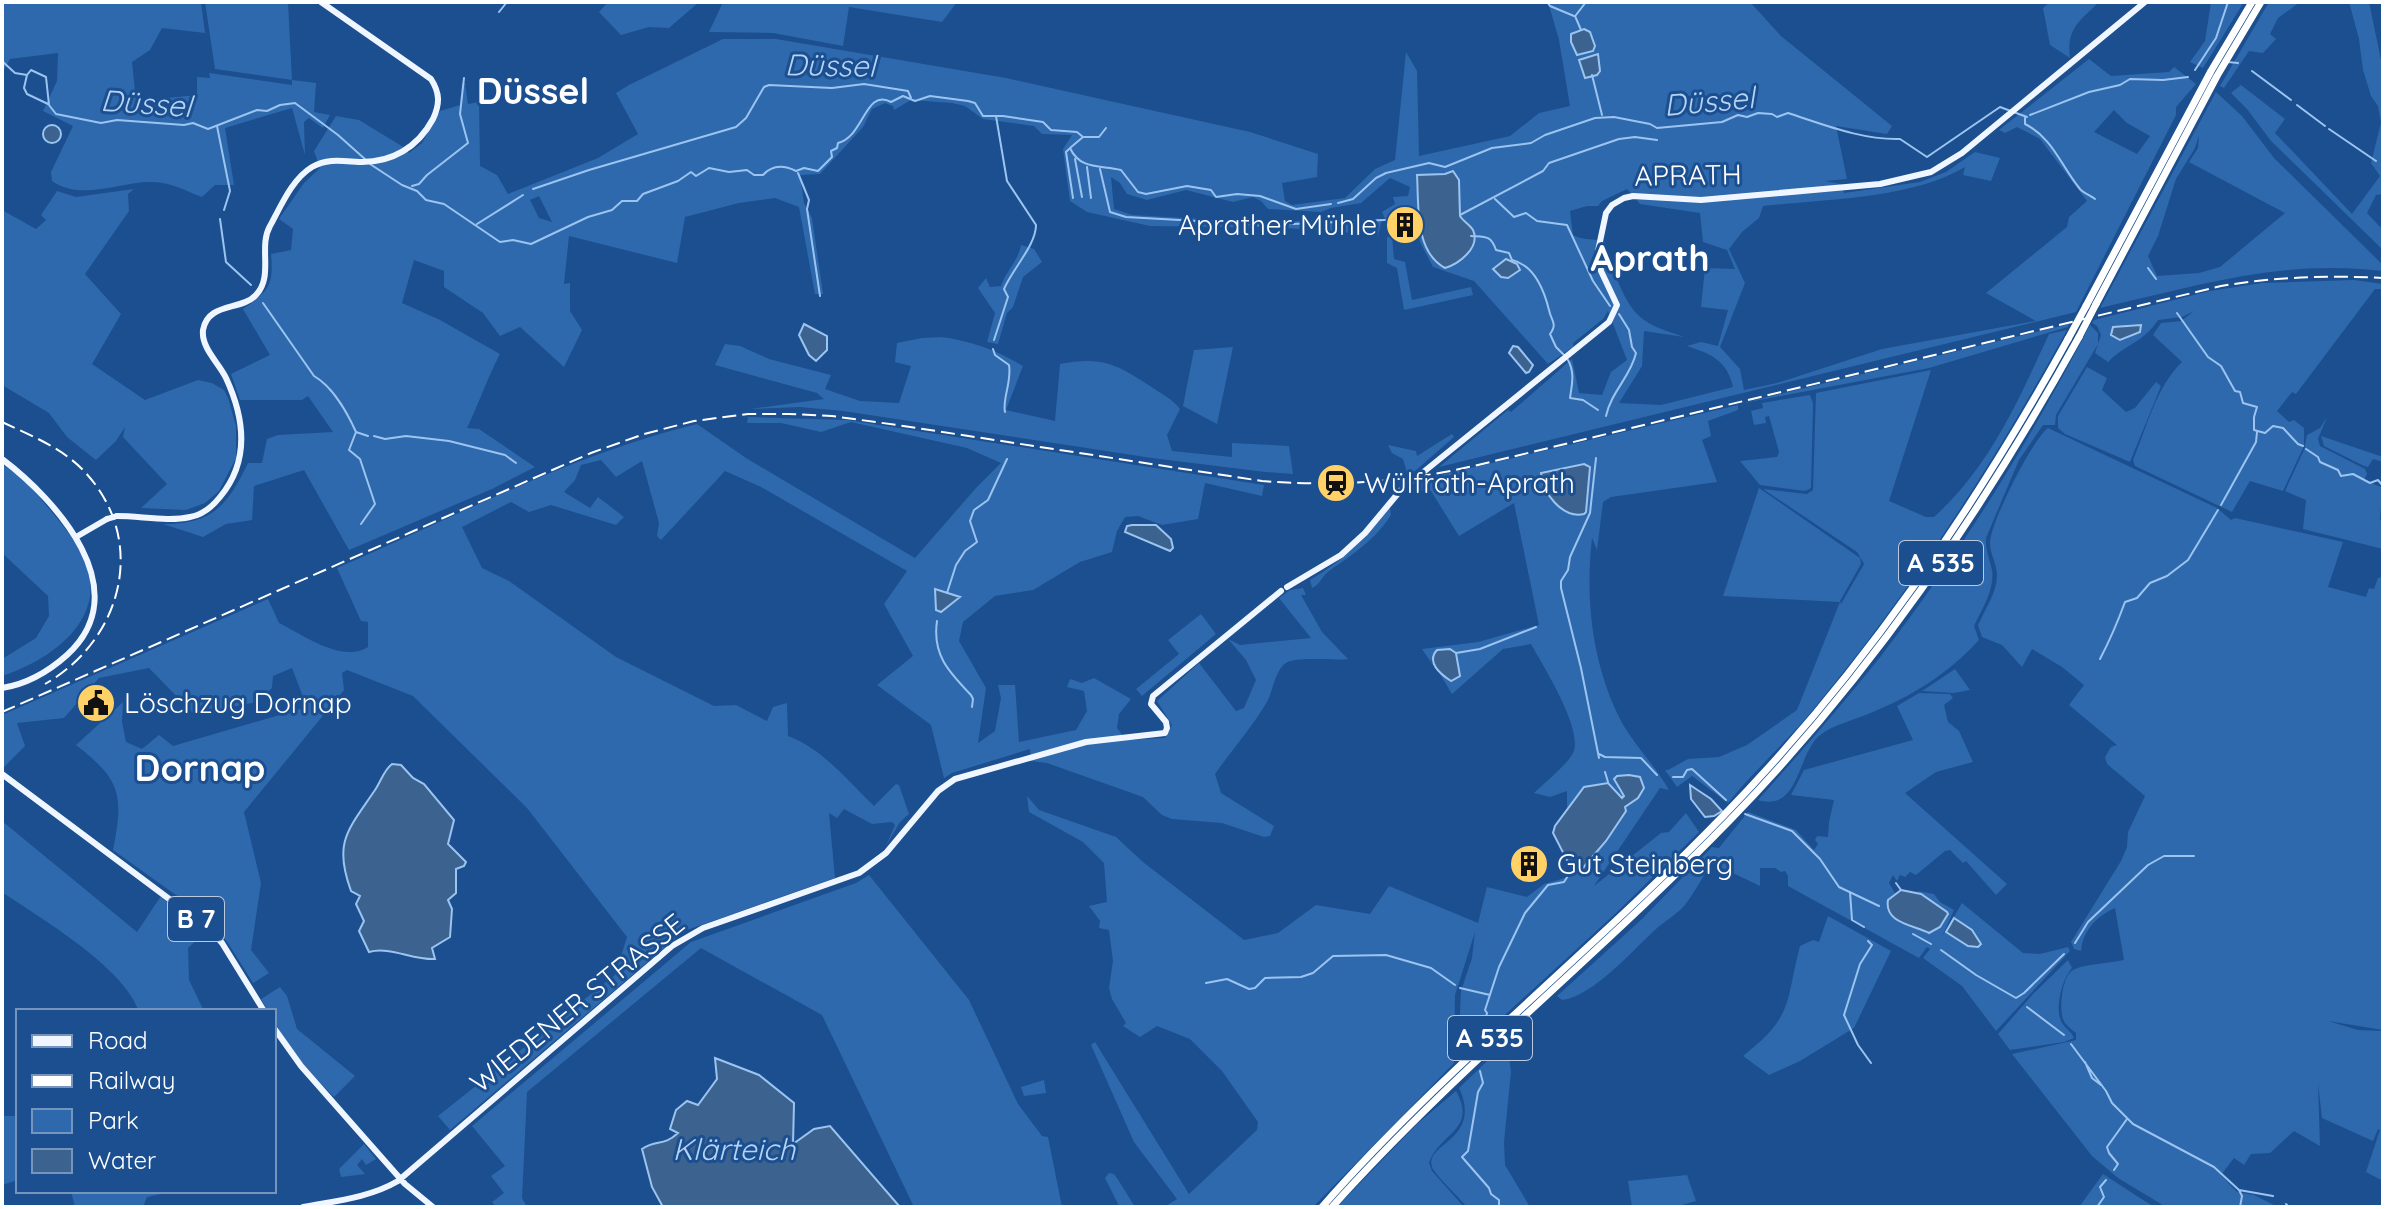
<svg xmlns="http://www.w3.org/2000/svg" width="2385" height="1209" font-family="Quicksand,sans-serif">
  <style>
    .green { fill: #2e69ad; fill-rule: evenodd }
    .water { fill: #3c6290; stroke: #9cc4f0; stroke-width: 2 }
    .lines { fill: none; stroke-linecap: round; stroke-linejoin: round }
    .stream { stroke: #9cc4f0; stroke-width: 2 }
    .major { stroke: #f0f6ff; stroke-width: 6 }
    .highway { stroke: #fff; stroke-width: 7 }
    .rail { stroke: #fff; stroke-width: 2; stroke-dasharray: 14 6; stroke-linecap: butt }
    .major-bridge { stroke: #f0f6ff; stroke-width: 6 }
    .highway-bridge { stroke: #fff; stroke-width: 7 }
    .labels { text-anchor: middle; stroke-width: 6; stroke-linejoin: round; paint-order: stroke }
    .shield { fill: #1b4f8f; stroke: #bbcadd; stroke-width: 2 }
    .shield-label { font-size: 26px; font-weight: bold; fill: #fff }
    .street-label { font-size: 28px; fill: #fff; stroke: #1b4f8f }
    .poi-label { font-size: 28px; fill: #fff; stroke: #1b4f8f; text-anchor: start }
    .water-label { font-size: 30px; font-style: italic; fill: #b5d3f5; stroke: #1b4f8f }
    .district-label { font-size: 36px; font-weight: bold; fill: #fff; stroke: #1b4f8f }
  </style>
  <rect width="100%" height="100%" fill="#1b4f8f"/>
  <path class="green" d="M2,2h199l4,31 -43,-5 -12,22 -18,12 4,39 61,-6v-18l13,1 -1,-5 83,12v-5l-77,-11 -10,-67h83l4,78 24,3 -2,29 16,3 -7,13 -14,-10 -5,4 1,33 -13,-47 -67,20 9,57h-19l-13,12c-16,-6 -32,-15 -49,-15 -33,-1 -71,20 -101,-1l-1,-9 22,-46 -30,-15 14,-30 1,-28 -48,6 -8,14z
    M608,2h91l-30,26 -20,-1 -28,8 -22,-23z
    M723,2h234l-15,20 -93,-15 -6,39 -70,-13 -64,-1z
    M1548,2h202l31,34 111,90 -5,8 -51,-8 11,53 -22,2 15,3 4,9 76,-11 26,-10 29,-20 25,6 -9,23 -28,-6 2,-8c-53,32 -140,32 -202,39l-4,12 -17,14 -13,17 16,34 -25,64 20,22 4,21 33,-7 105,-34 154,-28 -50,-28 81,-66 2,-10 18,-16 -47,-62 -23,-12 -12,6 -6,-3 90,-71 22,17 58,-4 5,-5 22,17 -20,23v8l-100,197 -637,155 69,-57 3,2 61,-53 7,34 23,2 9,-23 16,-12 -19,-49 -5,8 -30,24v4l-25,17 -74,-83 -41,-14 -13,-25 -6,-27 -29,4 -3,-7 13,-8 -2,-7 15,-1 2,-9 -20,-9 -29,25 -30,5 -10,4 -53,-3 -7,-8 -8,-4 -20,5 -47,-12 -39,10 -20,-6 -7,-11 -9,-6 3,32 18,6 142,8 48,-4h60l-4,16 -92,-7 -136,-2 -63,-14 -17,-11 -7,-52 9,-14 -30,-1 -8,-8 -51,-7 -18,-13 -13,-3 -41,-3 -17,10 -1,-4 -8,-3 -13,6 -9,18 -43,47 -20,1 4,28 8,15 11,76h-8l-16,-87 -24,-9 -36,5 -54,14 -8,46 -108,-27 -5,48 6,-1v28l12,19 -18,37 -44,-40 -20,9 -17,-23 -39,-26v-16l-30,-11 -12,43 38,17 60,34c-13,25 -21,49 -33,74l12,1 56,38 -43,22 -143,61 -45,-80 -50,16 -2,34 -26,4 -23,13 -40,-13c50,0 64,-18 85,-61h14l5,-24 11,-4 55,-3 -25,-36 -6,4h-62l-9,-26 39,-19 -27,-46c25,-18 31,-22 28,-55l20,-4 2,-21 -14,-10 25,-36 16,-15 -6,-17 22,-35 23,4 46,28 4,5 13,-10 18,-32 20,-6 2,-22h3l3,21 11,-2 1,64 17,9 11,19 90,-36 40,-24 -22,-41 13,-8 94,-46h53l230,39 244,54 68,22 -1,23 -35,6 3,18 7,4 53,-7 30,-29 20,-9 11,-108 11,19 2,85 91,-20 29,-23 31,-7 -11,-66zM2114,110l13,13 23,13 -13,18 -43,-22zM1627,189l13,15 60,9 3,29 24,8 8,19 -30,-1 -4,39 27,3 -10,36 -17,-4 -14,4c24,8 40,14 46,41l-72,18 -42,-2 23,-37 2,-35 40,6c-16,-6 -34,-10 -47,-23 -15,-16 -27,-51 -32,-72 -12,-4 -21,-1 -32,-7l-3,-24 17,-5h11l4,-5zM539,196l13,26 -13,-4 -9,-18z
    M2050,2h49c-19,19 -33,26 -29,56l-20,-13 -7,-37z
    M2211,2h33l-41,66 -13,-6 15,-21z
    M2269,2h31l-22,16 -8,16 6,5 -13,14 -14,-2 -25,37 -4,-2z
    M2349,2h20l13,63 1,129 -7,1 -9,18 16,17v20l-112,-109 -24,-32 -16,-16 10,-8 44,34 -10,14 77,81 28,-38 -9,-13 10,-40 -3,-17 -7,-10 -8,-26 -4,-31z
    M2216,92l26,24 32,42 109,107v6c-104,-12 -184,15 -283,37zM2199,135l-1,13 -9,14 96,51 -65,54 -21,6 -42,3 -9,-20 10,-20 18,-57 19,-31z
    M134,189l-6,5 1,17 -44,63 36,40 -29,50 53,36 53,-20 14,3 12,7 4,8 8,28v32l-17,33 -14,12 -19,7 -45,-2 26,-24 -44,-47 2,-10 -9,14 -20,19 -29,-23 -18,-24 -47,-28v-175l34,19 10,-9 -5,-5 16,-24 19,6z
    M1387,237h5l2,22 11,3 7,38 59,-13 2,8 -69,15 -7,-42 -10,-5z
    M1021,245l13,4 8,13 -19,15 -10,30 -6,6 -9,31 -11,-2 8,-29 -17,-25 8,-10 4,9 11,-1c5,-15 17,-25 20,-41z
    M2354,280l29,4v5h-8l-79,105 -4,-2 -15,19 12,11 5,-2 10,8v18l-21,45 -33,-10 -18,31 -97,-46 -2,-6c14,-33 23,-73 49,-98l-29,-27 8,-12 20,-2 13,-10 -12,6 -24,3c-15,23 -31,23 -50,42l-13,-9 6,-18 -4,-9 -5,-3 2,-3 116,-29 52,-8z
    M2069,324l-1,3 -139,41 -186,35z
    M2090,325l8,8v11l-42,71 -1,10h-12l-24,35 -33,78c-1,12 4,21 6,32 3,19 -10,39 -18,56l5,14c-31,34 -68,57 -111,74 -16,7 -37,11 -50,23 -21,20 -19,75 -60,63 42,-47 84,-95 123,-144 79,-103 149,-215 209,-331z
    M2067,330c-75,136 -160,268 -261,388 -25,29 -54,55 -78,85l-36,-27 -15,11 -12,-17h3l20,-11 31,-2 28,-12 50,-35 43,-108 -117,-6 36,-108 101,70 1,6 -21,37 1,3 23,-40 -7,-12 -94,-63 44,5 6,-4 3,-97 115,-23 -42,131 37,16h8c56,-51 84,-116 115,-183z
    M941,337c31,4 55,13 82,29l-17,44 49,11 5,-57c41,-8 57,0 90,22 10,7 23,13 30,23l-13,26 5,16 60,6v-14l57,3 4,28 -28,-2 -113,-14 -309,-47 -43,-4 -50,2 74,-10 -7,-6 -102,-28 10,-21 15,2 29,13 62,16 -6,14 35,12 39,2 12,-37 -16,-4 2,-19 25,-5z
    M1233,347l-16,77 -34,-18 11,-56z
    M2087,367l20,11 -5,12 24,22 9,-4 21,-26 5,4 -31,76 -65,-28 -7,-6v-12z
    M1810,395l3,8 -2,85 -6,3 -45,-6 -20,-24 37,-4 2,-5 -10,-36 -4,1 1,6 -12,2 -3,-14 12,-3 -1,-5z
    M1738,405v5l-30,11 3,15 -9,4 15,42 -106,15 -8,5 -6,48 -5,-12c-7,61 0,125 28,181 13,25 35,46 49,71l-9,-2 -66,98 67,-53 8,-1 17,-19 13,19 -83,81 -158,145 3,-67 11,-33 3,-26 -20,63 -1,68 -141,144h-149l13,-8 -43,-57 -43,-97 4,-3 94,152 68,-64 1,-8 -36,-51 -32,-32 -33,-13 -17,11 -17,-11 3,-3 -14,-24 -3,-11 4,-27 -4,-31 -10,-2 1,-7 -11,-15 18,-4 -3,-39 -21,-21 -54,-30 -2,-16 12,14 77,27 27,25 101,78 34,-7 38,-28 54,9 19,-28 89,37 9,-36 40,10 17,-13 28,-8 10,-7 24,-28 20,-30 -1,-4 13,-9 -21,-10 7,8 -2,3 -14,-16c-24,1 -27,8 -41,27v-19l-17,6 -16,-4c10,-10 33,-28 39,-40 11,-23 -30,-87 -42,-109l-28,5 -51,45 -16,-27 12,13 12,-5 -4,-22 -25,7 1,4 -10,-15 56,-7 61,-17 -25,-122 -55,33 -28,-45 -19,-1 12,-11zM1584,464l6,3 -4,44 -2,3c-19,4 -27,-9 -36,-24z
    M748,417l99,3 417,65 -2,11 -57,-13 -7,36 -36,6 -24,-9 -13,1 -8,14 -5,21 -32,10 -47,28 -38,6 -32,26 -4,19 27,47 -8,55 17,-12 6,-33 -3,-13h17l4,57 57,-12 11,-19 -3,-20 -17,-4 3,-8 12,4 12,-5 37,21 -12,15 -2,14 9,12 39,-2 7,-13 -15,-24 42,-38 37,48 8,-3 12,-28 -10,-20 -18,-21 12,6 71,-7 -32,-40 11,-8 13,-2 3,7h-5l21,37 26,27c-15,2 -51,-3 -62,4 -11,7 -13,28 -19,39 -15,25 -35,48 -52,72l6,19 53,33 -4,10 -6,1 -42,-14 -50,-4 -10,-4 -19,-18 -96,-34 -16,-2 -1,-12 -78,24 -8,5 -13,-53 -54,-40 36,-29 -29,-52 23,-33 -146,-84 -36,-16 -64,69 -4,-4 2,-13 -17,-62 -26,16 -15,-17 -20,5 -6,15 -11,12 26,16 8,-11 26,20 -8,8 -65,-20 -22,7 -18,-10 -49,25 20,41 27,13 107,76 98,49 22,-1 31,16 6,-14 14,-4 1,33c35,13 59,44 86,70l22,-22 3,1 10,29 -9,8 -14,24 9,-21 -3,-3 -20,2 -28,-15 -7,9 -8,-5 6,65 -151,53 -234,199 -12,-14 177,-141 12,-38 -100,-129 -114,-112 -66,-26 -5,3 2,17 -100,122 17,71 -10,67 18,23 -16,10 -25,-40 -20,-25 -95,-68c11,-55 8,-70 -37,-105l47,-43 -1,20 4,20 16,7 17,-14 14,11 134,-39 -15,-39 -19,8 -1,12 -15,14 -63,12 -45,-46 -50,10 -35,40 -47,5 8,23 -23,23v-54l266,-116 11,24c23,11 63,41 89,24v-25l-7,-1 -24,-53c118,-51 235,-114 360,-144l49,34 169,100 61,-70 25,-25 -34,-15 -116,-26 -30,10 -40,-9h-34z
    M2327,417l-9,22 2,7 45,23 2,5 -3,6 17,7 2,-7 -3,40 3,2v27l-80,-20 3,-29 -21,-9 19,-41 3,-15 13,-7z
    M2048,428l169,80 14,12 4,-2 108,24 -15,45 38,10 3,-9 5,1 4,-11 5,-1v453l-55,-9 30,9 25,1v150l-17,-9 14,-42 -2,-1 -5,12 -51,-23 -4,-35 2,63 -26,-15 -24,22 -19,1 -7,11 -10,-7 -13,17 16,17 17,3 24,12h-112l-48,-29 -26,-22 -80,-102 64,-14v-7c-5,-4 -11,-8 -13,-14 -4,-11 -1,-43 10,-49 11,-6 38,-7 51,-10l-9,-52c-18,8 -32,22 -34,43l-7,-2 -3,-7 50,-81 6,-14 1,-15 17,-36 -38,-32 -2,-7 6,-10 6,-2 -48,-40 15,-20 -22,-18 -30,-18 -10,18 -20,-22 -20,-8 -4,-12c7,-16 20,-34 19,-52 -1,-10 -7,-20 -7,-30 0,-20 42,-103 58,-115z
    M1452,434l2,3 -39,34 -8,2 -4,-14 -11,-6 -4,-8 28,6 1,5z
    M2321,436l62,21v5l-10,-3 -5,8 -4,-1 -40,-20z
    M2,464c19,12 34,29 49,47 14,17 33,39 38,62 12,53 -44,89 -87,103v-17l34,-21 13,-22 -1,-20 -46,-43z
    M1390,507l1,8c-16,25 -38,39 -62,56 -7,5 -9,14 -17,17l-2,-8c33,-19 57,-43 80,-73z
    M1201,614l15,20 -74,62 -6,-7 43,-35 -11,-14z
    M1955,669l15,21 -16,3 -32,-2z
    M1919,693l31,1 3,4 -9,7 4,17 11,9 14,31 -37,10 -31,21 102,91 -11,11 -30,-34 -3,2 -13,-13 -5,1 -29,24 -6,-3 -5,5 -5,-2 -3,6 -4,-6 -4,8 6,10 -7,7 20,24 21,9 19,-19 -31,-23 17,3 6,8 14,8 -12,27 20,-34 61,50 17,1 28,-7 2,4 -74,80 -34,-45 -39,-28 7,-9 -3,-2 -8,11 -131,-72v-10l-3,-5 -4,1 -6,-4h-15v18l-48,-23c-9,13 -17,29 -27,42 -8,9 -20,16 -29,24 -23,21 -64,68 -94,71l-5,-4 85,-77 70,-72 7,1 29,-36 48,18 18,20 4,-6 -3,-4 2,-4 11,1 1,-15 5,-22 -43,-5 13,-25 109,-30 -16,-34z
    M2,821l135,111 24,-36 19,20 12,4 12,13 -16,15 1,32 15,31h-65c-18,-46 -96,-91 -137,-119z
    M869,875l100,125 49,104 24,32 6,1 14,70h-148l-92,-192 -121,-67 -174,144 -5,106 5,9h-31l-4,-5 12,-9 -13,-17 14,-10 -33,-40 219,-184 165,-59z
    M1828,916l63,35 -37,77 -54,33 -31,14 -26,-19c51,-40 42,-52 57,-110l13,-6 6,2z
    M2068,960l4,8c-10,11 -18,41 -10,55 4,6 9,8 12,15l-10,4 -54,8 -12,-16 35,-40z
    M280,987l7,9 10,33 58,47 -21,21c-19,-20 -60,-58 -60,-86h-6l-7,-12z
    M1507,1042l4,30 -7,70 1,23 25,42h-63c-8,-10 -28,-28 -34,-38 -13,-26 51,-27 26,-81z
    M1044,1080l2,13 -22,3 -3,-9z
    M1456,1091c22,39 -17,42 -27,72l3,8 32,36h-127l80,-83z
    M2,1116h16v64l-16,5z
    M364,1144l12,15 -10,6 -4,-6 -5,6 8,9 -24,3 -2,-8z
    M1109,1173l5,1 3,4 18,29 -16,-1 -14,-28z
    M2103,1174l51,33h-75z
    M1687,1175l9,26 -21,6h-43l-4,-26z
    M71,1191h103l-27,6 -4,10h-68z"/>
  <path class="water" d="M1584,29l6,3 5,14 -2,5 -16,4 -6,-13v-8z
    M1598,54l2,17 -3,4 -12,3 -6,-18z
    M43 134a9 9 0 1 1 18 0a9 9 0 1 1-18 0Z
    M1453,171l6,9 1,36c3,5 10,9 13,14 8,18 -15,34 -28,38 -31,-17 -26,-63 -28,-93l28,-1z
    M1506,259l11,5 3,6 -12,8 -7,-1 -8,-8z
    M804,324l23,12v14l-11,11 -7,-6 -10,-20z
    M2141,325l-1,7 -20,8 -9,-5 2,-8z
    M1513,346l5,1 15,18 -4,7 -3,1 -17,-20z
    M1584,464l6,3 -4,45 -2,2c-22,5 -42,-22 -43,-41z
    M1132,525h24l15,14 2,9 -3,3 -45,-19 2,-6z
    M935,589l25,8 -19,15 -5,-2z
    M1450,649l6,4 4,23 -9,5c-11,-7 -25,-19 -14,-31z
    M392,764l9,1 12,13 11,6 30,36 -6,24 18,18 -2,4 -8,3v24l-8,7 4,9 -2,28 -18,11 3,11c-23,1 -45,-13 -66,-7l-10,-21 5,-10 -8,-17 4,-8 -9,-5c-18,-49 -3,-61 24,-101 6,-9 9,-20 17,-26z
    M1629,775l11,2 4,11 -6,10 -13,9 1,4 -20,30 -24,28 -10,1 -19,-37 2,-7 29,-39 24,-4 14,15 2,-2 -10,-17 3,-3z
    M1690,785l21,14 11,12 -8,5 -9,1 -14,-18z
    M1901,890l20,4 26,18 1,2 -8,13 -11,6c-16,-8 -45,-10 -41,-33z
    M1954,918l18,12 9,14 -3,3 -10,-1 -22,-14z
    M715,1058l44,17 35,28 -1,41 21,-15 16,-3 70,81h-237l-11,-20 -10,-38c15,-10 21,-2 36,-16l-8,-4 6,-19 11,-9 11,4 19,-26z"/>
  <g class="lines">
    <path class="stream" d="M1547,2l3,4 24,10
      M499,12l8,-10
      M1576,15l10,-13
      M1575,16l6,14
      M2,61l13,12 12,2 4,-5 15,7 3,28 7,9 45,9 16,-3 67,5 9,-2 15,6 49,-19 10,1 13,-6 15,-2 43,32 28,25
      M2228,62l10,1
      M2195,70l21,-32 12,-36
      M2252,71l39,29
      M27,75l-3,13 3,6 21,10
      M1592,75l10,40
      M2297,105l28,21
      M2030,115l59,-23 31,-7 10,-6 33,1 25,-3
      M2025,118v6c28,14 36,42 55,65 2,3 11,7 15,10
      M217,126l13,65 -6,19
      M2329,129l47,32
      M1084,137h15l7,-9
      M1069,149l-3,3 7,46
      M1075,159l7,38
      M370,164l32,21 15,6 9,9 18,4 56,38 13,-2 18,4 57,-27 24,-7 10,-9h15l6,-7 35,-13 13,-9 5,4 13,-8 20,4 18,-2 7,5h9c9,-10 21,-10 33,-4l8,-3 14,3 14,-14 -1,-6 6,-3 1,-5c26,-6 27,-55 53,-41l12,-6 12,5 15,-5 38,5 7,2 8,13h20l40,6 8,8 26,2 6,5 -13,11c10,22 30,17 51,22l17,22 8,2 41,-8 24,4 5,7 21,-3 23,2 36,13 35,-5
      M1087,167l4,31
      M1100,169l10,43 16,5 142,8 139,-6
      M798,173l11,27 -2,9 13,87
      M412,186l7,-2 8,-9 41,-32 -8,-29 4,-36
      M533,189l56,-19 147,-43 10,-9 18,-31 5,-2 63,3 32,-4 38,6 6,1 3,7
      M1495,199l19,18 12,-4 11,8 30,4 26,56 17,25
      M1338,203l15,-4 23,-21 10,-5 43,-10 16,4 47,-19 39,-5 14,-8 50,-17 19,-1 36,7 7,4 65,-6 16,-7 9,2 11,-4 14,1 5,3 11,-4c37,12 74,27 112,26l27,18 73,-50 27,10
      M1460,215l83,-44 6,-8 70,-24 16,-2 22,3
      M220,219l6,43 25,23
      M477,224l46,-29
      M1471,236c14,1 20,-1 25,14l13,3 3,7c22,5 32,30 37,50 2,11 9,13 1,24l6,13 8,8
      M2148,268l8,11
      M263,303l51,73c19,11 34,38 42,56l12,4
      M2177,313l31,44 13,9 14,25 5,1 3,11 14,4 -3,10v13l11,3 8,-7 10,2 15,16 5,2
      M994,340l14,-43 -4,-8c9,-21 32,-44 32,-64l-29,-44 -11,-65
      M993,349l2,6 14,10c3,16 -7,35 -4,47
      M1568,360c7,13 4,24 2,38l13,2 15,10
      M1606,416c5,-24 25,-40 30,-63l-4,-6 -3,-17 -10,-16
      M356,432l-7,18 11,9 15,45 -14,20
      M374,436l11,3 21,-3 43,5 56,14 11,8
      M2306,449l12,8 2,5 18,8 3,6 12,-2 17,9 8,-3 5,6
      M1596,458l-6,55 -20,44 -2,13 -7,11v7l20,80 18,90
      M2221,505l35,-63 1,-10
      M947,593l9,-28 9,-14 12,-9 -7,-21 4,-11 14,-10 19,-41
      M937,621c-5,34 12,51 34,74l2,4 -1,8
      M1456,653l24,-4 56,-22
      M2100,659c10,-19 18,-38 25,-57l12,-4 13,-15 17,-7 21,-16 30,-50
      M1599,754l6,3 36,1 16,17
      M1605,772l3,10
      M1673,777h10l4,-7 5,-1 34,31
      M1745,814l47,17 28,28 19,28 40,19
      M1896,883l5,7
      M1850,892l2,28 12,7
      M1913,934l18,10
      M1868,941l4,4 -12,19 -16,51 14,30 13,18
      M2075,943l13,-21 60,-57 16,-9h30
      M1941,950l35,25 40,23 8,-5 40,-39
      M1206,983l21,-4 22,10 6,-1 10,-10 36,-1 12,-4 20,-17 53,-1 45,13 24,17
      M1460,988l30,7
      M2027,1007l37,28
      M1482,1032l5,-19 -2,-3 14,-43 26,-54 23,-28 16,-3 9,-14
      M2071,1044l35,47 6,12 21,21 81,43 25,23 3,6 -2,11
      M2085,1062l7,16 9,7
      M1480,1071l3,12 -5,9 -10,59 -6,6 27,31 2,6 8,6v7
      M2114,1170l4,-6 -9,-11 -2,-6 20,-28
      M2239,1190l34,6
      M2286,1204l3,3
      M2097,1207l7,-10 -4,-10 6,-7"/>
    <path class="major" d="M2,459c54,41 136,131 65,196 -19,17 -39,29 -65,33
      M117,516c24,0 51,6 73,1 12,-2 22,-10 30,-20 30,-36 25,-78 6,-119 -7,-15 -25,-30 -23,-48 5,-28 38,-19 53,-35 18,-19 2,-48 14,-69 11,-20 22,-47 42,-59 16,-9 30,-6 47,-5 33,1 59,-15 74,-43 7,-15 7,-26 -2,-40l-110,-77
      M76,537l31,-18
      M1287,587l54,-32 24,-22 35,-42 209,-169 8,-17 -16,-34 -3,-20 8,-38 6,-8 12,-7 9,-2 68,4 179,-16 51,-12 31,-19 183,-151
      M2,774l210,157 10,12 42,68
      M274,1028l27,38 104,118 28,23
      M303,1207c31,-6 66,-9 95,-26l274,-235 31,-18 156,-55 27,-20 52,-62 17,-12 131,-37 79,-9 2,-5 -1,-6 -15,-18 2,-8 128,-105"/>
    <path class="highway" d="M2096,304l121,-228 44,-74
      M2086,306l125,-235 41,-69
      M1322,1207c124,-141 273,-258 403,-393 138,-142 248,-303 343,-475
      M1332,1207c124,-138 269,-254 398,-387 140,-144 252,-308 349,-483"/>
    <path class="rail" d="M2,422c28,13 58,25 80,47 67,68 42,170 -37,215
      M2,712l589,-259 53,-19 50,-13 54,-7h41l43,2 65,9 365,56c74,6 143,1 216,-16l743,-179c54,-9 107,-11 162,-8"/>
    <path class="major-bridge" d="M107,519l10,-3"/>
    <path class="highway-bridge" d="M2079,337l17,-33
      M2068,339l18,-33"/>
  </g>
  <defs>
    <g id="building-disc" transform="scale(2)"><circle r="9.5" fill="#ffd166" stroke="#1b4f8f"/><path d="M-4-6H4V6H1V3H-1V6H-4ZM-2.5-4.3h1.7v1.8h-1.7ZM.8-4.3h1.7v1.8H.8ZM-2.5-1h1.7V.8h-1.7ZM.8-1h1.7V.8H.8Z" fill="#111"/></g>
    <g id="station-disc" transform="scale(2)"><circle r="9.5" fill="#ffd166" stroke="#1b4f8f"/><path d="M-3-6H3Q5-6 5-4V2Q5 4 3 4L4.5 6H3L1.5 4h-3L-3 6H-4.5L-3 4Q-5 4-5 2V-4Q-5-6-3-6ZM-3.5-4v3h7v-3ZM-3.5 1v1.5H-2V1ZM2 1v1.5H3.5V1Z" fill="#111"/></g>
    <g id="civic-disc" transform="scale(2)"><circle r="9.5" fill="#ffd166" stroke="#1b4f8f"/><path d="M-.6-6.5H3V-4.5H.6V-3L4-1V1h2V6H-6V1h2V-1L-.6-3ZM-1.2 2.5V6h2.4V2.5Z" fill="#111"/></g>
  </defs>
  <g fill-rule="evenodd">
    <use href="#building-disc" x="1405" y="225"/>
    <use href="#station-disc" x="1336" y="483"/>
    <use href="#civic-disc" x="96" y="703"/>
    <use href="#building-disc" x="1529" y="864"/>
  </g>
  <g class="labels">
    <g class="shield">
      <rect x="1899" y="541" width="84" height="44" rx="6"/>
      <rect x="168" y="897" width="56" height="44" rx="6"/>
      <rect x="1448" y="1016" width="84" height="44" rx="6"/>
    </g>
    <g class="shield-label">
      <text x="1941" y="572">A 535</text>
      <text x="196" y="928">B 7</text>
      <text x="1490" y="1047">A 535</text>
    </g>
    <g class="street-label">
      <text transform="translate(1688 175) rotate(-1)" y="10">APRATH</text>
      <text transform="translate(577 1003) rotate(-39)" y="10">WIEDENER STRASSE</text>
    </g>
    <g class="poi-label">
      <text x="1377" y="235" text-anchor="end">Aprather Mühle</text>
      <text x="1364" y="493">Wülfrath-Aprath</text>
      <text x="124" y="713">Löschzug Dornap</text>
      <text x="1557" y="874">Gut Steinberg</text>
    </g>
    <g class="water-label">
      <text transform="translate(830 66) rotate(1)" y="10">Düssel</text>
      <text transform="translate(1709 102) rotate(-5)" y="10">Düssel</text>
      <text transform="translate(146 104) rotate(4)" y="10">Düssel</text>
      <text x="734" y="1160">Klärteich</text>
    </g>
    <g class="district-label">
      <text x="533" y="104">Düssel</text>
      <text x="1650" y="271">Aprath</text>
      <text x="200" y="781">Dornap</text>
    </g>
  </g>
  <rect width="2385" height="1209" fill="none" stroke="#ffffff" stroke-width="8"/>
  <rect x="16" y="1009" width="260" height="184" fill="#1b4f8f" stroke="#7695bc" stroke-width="2"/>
  <rect x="32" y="1035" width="40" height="12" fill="#f0f6ff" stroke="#7695bc" stroke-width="2"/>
  <text x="88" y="1049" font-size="24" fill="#ffffff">Road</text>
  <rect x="32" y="1075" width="40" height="12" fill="#ffffff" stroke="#7695bc" stroke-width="2"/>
  <text x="88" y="1089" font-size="24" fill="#ffffff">Railway</text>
  <rect x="32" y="1109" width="40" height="24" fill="#2e69ad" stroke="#7695bc" stroke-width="2"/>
  <text x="88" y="1129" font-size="24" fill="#ffffff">Park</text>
  <rect x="32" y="1149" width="40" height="24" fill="#3c6290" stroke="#7695bc" stroke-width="2"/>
  <text x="88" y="1169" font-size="24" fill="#ffffff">Water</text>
</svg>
